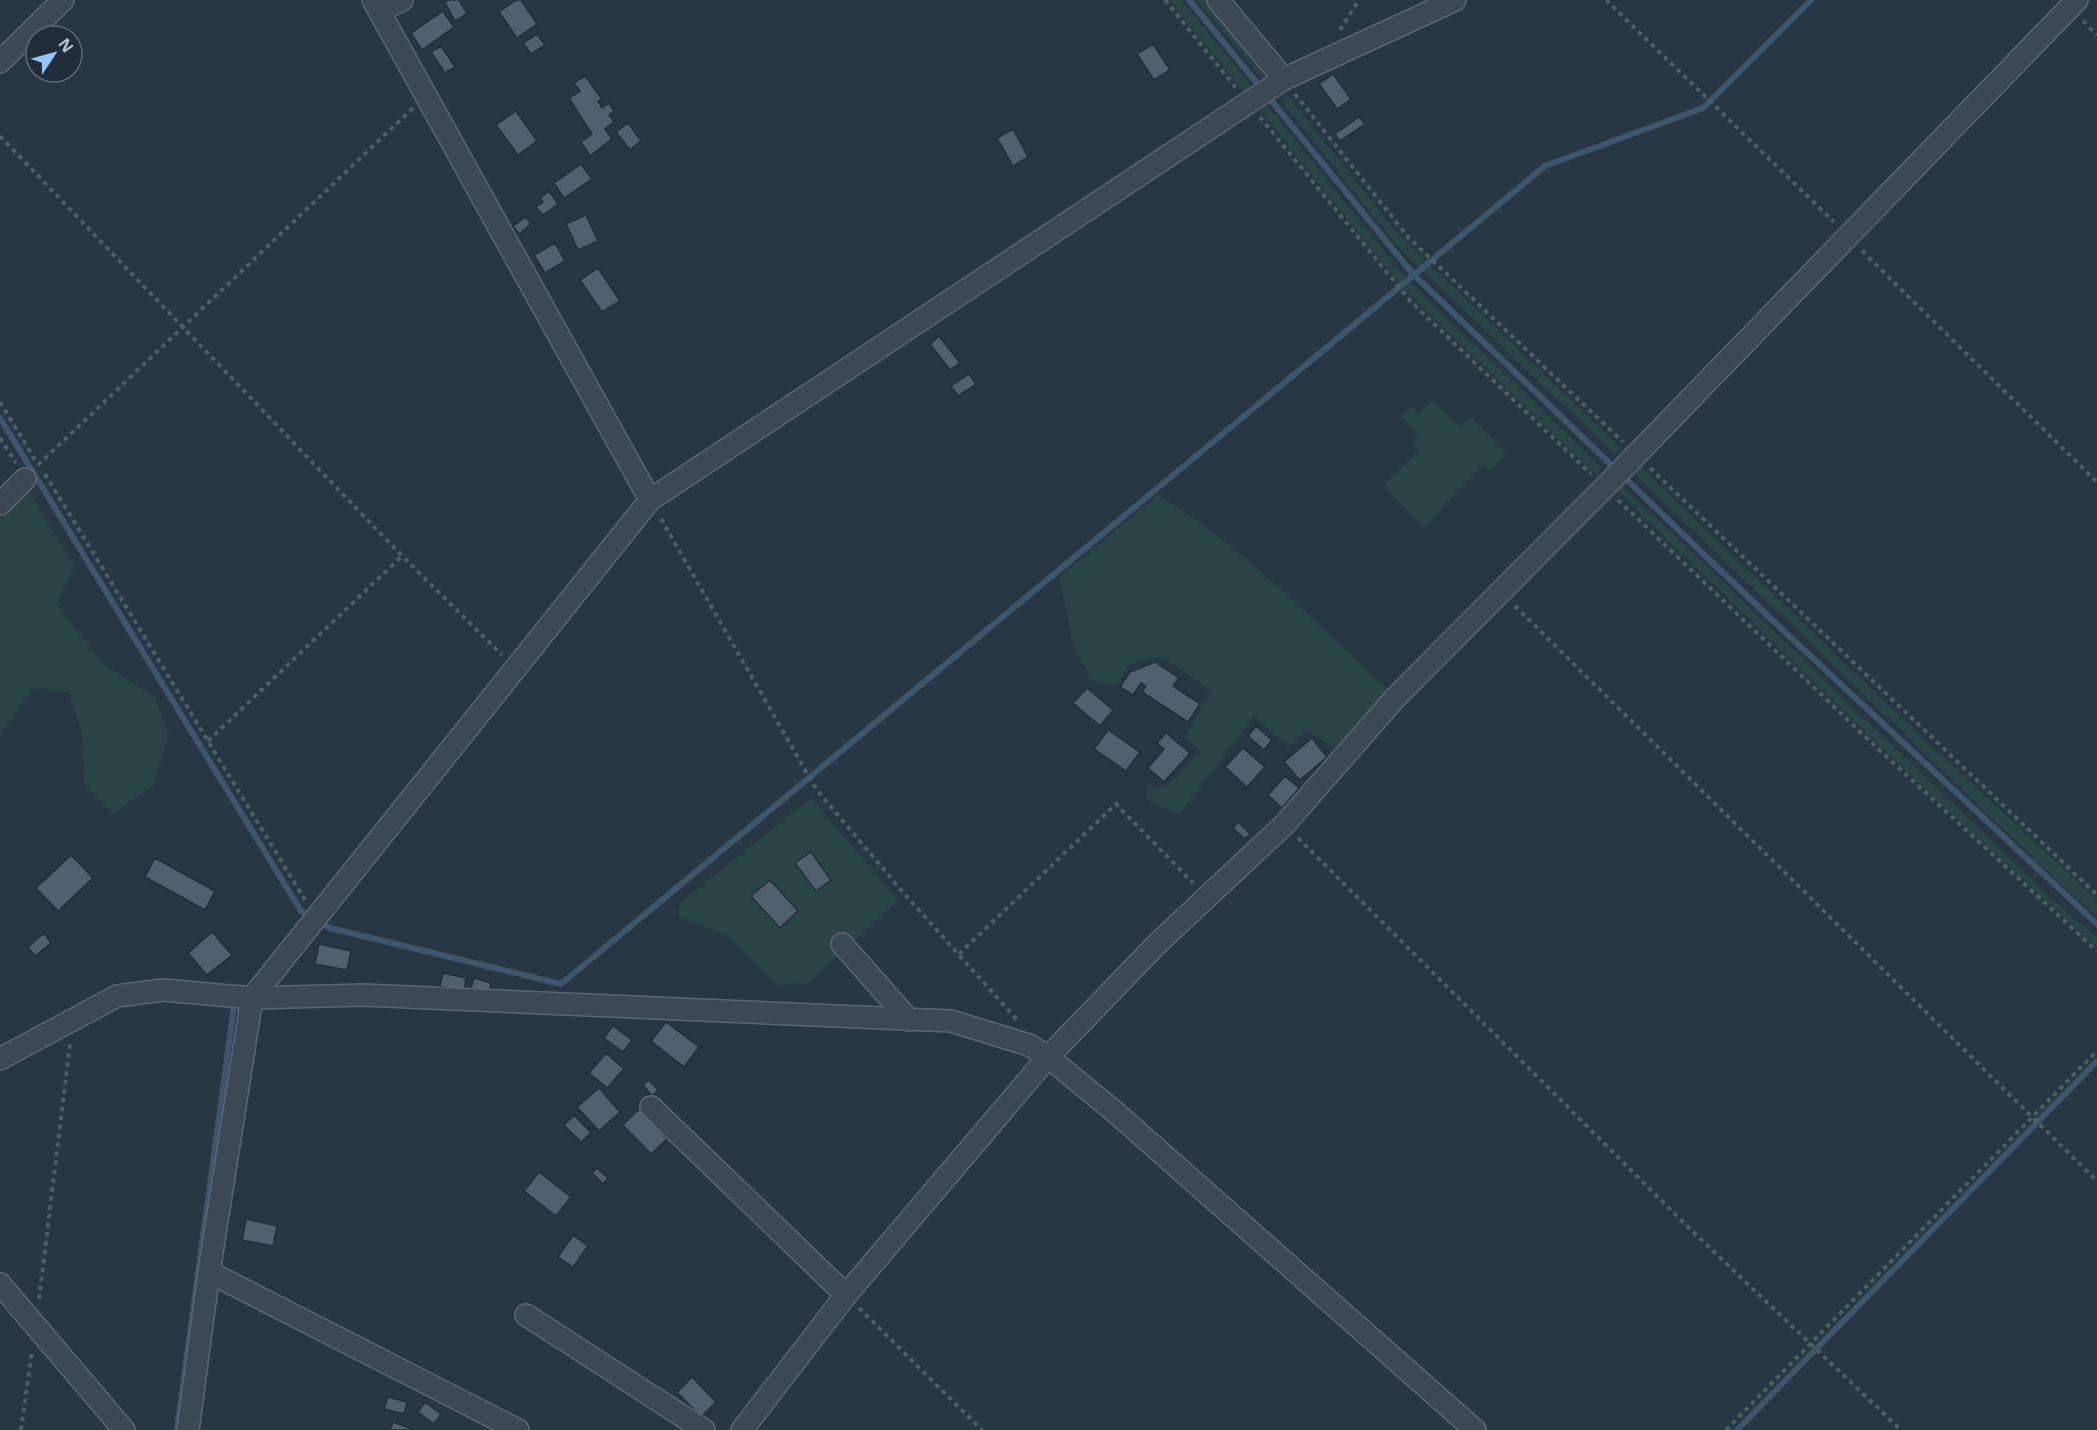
<svg xmlns="http://www.w3.org/2000/svg" width="2097" height="1430" font-family="'Open Sans',sans-serif">
  <style>
    .green { fill: #2a4545 }
    .lines { fill: none; stroke-linecap: round; stroke-linejoin: round }
    .stream { stroke: #3e566d; stroke-width: 6 }
    .building { fill: #51606f; stroke: #232f3b; stroke-width: 1.5 }
    .minor-casing { stroke: #5b6671; stroke-width: 24 }
    .path { stroke: #486161; stroke-width: 4; stroke-dasharray: 4.5 4.5; stroke-linecap: butt }
    .minor { stroke: #3c4854; stroke-width: 21 }
  </style>
  <rect width="100%" height="100%" fill="#283744"/>
  <path class="green" d="M1169,0h12l71,86 -8,6z
    M1197,0h13l58,72 -6,6z
    M1287,95l113,141 220,211 -6,7 -216,-207 -118,-148z
    M1268,106l135,169 199,193 -6,7 -193,-187 -143,-178z
    M1432,401l29,26 10,-10 36,37 -18,17 -7,-6 -58,63 -41,-42 36,-35 -6,-10 4,-7 -16,-18 10,-9 7,7z
    M1639,465l265,255 193,180v16l-28,-24 -438,-421z
    M1621,484l432,416 44,37v10l-164,-150 -317,-307z
    M29,492l46,74 -19,38 48,61 51,32 14,38 -16,51 -40,28 -28,-30 -3,-51 -14,-41 -35,-4 -33,48v-217z
    M1158,495c86,52 157,128 231,195l-52,61 -29,-22 -19,18 -35,-31 -75,99 -33,-16 1,-15 13,4 17,-10 23,-29 -16,-11 27,-46 -48,-35h-12l-24,9 -11,20 -25,-7 -17,-32 -15,-69z
    M811,798l87,102 -89,83 -34,2 -47,-49 -50,-20 2,-13z"/>
  <g class="lines">
    <path class="stream" d="M1189,0l224,274 357,344 327,306
      M0,418l301,493 29,17 231,56 984,-818 158,-58 108,-108
      M177,1430l57,-424
      M1737,1430l360,-369"/>
  </g>
  <path class="building" d="M448,0h11l8,14 -12,7 -10,-19z
    M516,0h5l16,24 -20,14 -18,-26z
    M443,11l11,16 -32,23 -11,-17z
    M537,34l8,11 -14,9 -8,-11z
    M1153,44l17,26 -16,10 -17,-26z
    M441,46l14,21 -10,6 -14,-21z
    M1333,74l18,25 -14,10 -18,-25z
    M585,76l17,23 -4,2 4,7 7,-5 5,8 -5,4 5,7 -9,7 7,10 -22,17 -9,-14 11,-8 -23,-36 11,-7 -6,-8z
    M516,111l21,30 -19,14 -22,-30z
    M1359,117l6,7 -25,17 -5,-7z
    M628,123l13,18 -11,9 -14,-18z
    M1013,129l15,28 -15,9 -16,-28z
    M581,164l11,15 -28,19 -10,-15z
    M549,191l9,13 -15,11 -7,-8 7,-5 -3,-4z
    M586,215l12,26 -20,9 -12,-26z
    M526,217l5,7 -12,10 -6,-8z
    M555,243l10,18 -20,12 -11,-18z
    M598,268l22,33 -18,11 -22,-32z
    M939,336l21,27 -10,7 -20,-26z
    M969,374l7,10 -18,12 -7,-10z
    M1155,662l24,16 -6,8 27,18 -12,18 -46,-30 4,-6 -5,-3 -8,12 -13,-8 10,-15z
    M1087,688l26,22 -13,16 -27,-23z
    M1256,726l16,14 -8,10 -16,-14z
    M1108,730l32,22 -14,19 -32,-22z
    M1166,733l24,20 -26,29 -16,-14 16,-19 -7,-6z
    M1312,738l15,19 -27,23 -16,-18z
    M1243,748l22,19 -18,20 -22,-20z
    M1285,776l14,12 -17,20 -14,-13z
    M1238,822l12,12 -5,5 -12,-11z
    M811,852l20,28 -15,11 -21,-28z
    M71,855l22,23 -35,33 -22,-23z
    M155,858l60,33 -10,19 -60,-33z
    M770,880l28,31 -18,17 -29,-32z
    M212,932l20,23 -25,20 -19,-22z
    M44,933l7,10 -16,13 -7,-9z
    M319,944l32,7 -4,19 -32,-6z
    M443,973l23,5 -2,13 -24,-5z
    M474,978l17,5 -2,9 -18,-4z
    M666,1022l33,25 -15,20 -33,-26z
    M613,1026l19,14 -9,12 -19,-14z
    M606,1053l18,16 -17,19 -18,-15z
    M649,1080l9,10 -6,6 -9,-11z
    M599,1088l21,24 -21,19 -22,-24z
    M639,1109l28,30 -16,15 -28,-29z
    M574,1115l17,18 -10,9 -17,-17z
    M597,1168l11,10 -5,6 -11,-11z
    M539,1172l32,25 -15,19 -32,-25z
    M246,1219l31,7 -4,20 -31,-6z
    M573,1235l15,11 -15,21 -15,-10z
    M692,1377l24,25 -15,15 -24,-25z
    M388,1397l19,5 -3,12 -20,-5z
    M425,1402l16,12 -7,10 -16,-12z
    M393,1422l22,8h-25z"/>
  <g class="lines">
    <g class="minor-casing">
      <path id="minor" d="M373,0l277,500
        M1218,0l66,79
        M380,11l22,-11
        M0,62l63,-62
        M0,504l25,-25
        M842,944l67,76
        M0,1059l117,-63 46,-6 89,8 111,-3 588,26 78,24 19,12 67,55 360,318
        M651,1107l195,188
        M209,1272l309,158
        M0,1284l124,146
        M526,1315l178,115
        M188,1430l21,-158 43,-274 398,-498 634,-421 171,-79
        M742,1430l104,-135 202,-238 110,-114 126,-118 113,-129 208,-209 472,-487"/>
    </g>
    <path class="path" d="M1165,0l71,88
      M1606,0l228,222
      M2083,21l14,14
      M1340,30l19,-30
      M1295,94l113,143 215,205
      M1260,117l151,185 180,172
      M0,136l402,420 100,99
      M1862,251l235,231
      M0,402l37,61
      M0,438l16,25
      M38,465l375,-357
      M1650,468l447,427
      M45,474l260,426
      M1618,500l256,245 223,206
      M661,519l155,270 85,101 117,131
      M1515,606l582,575
      M208,741l194,-185
      M1298,838l391,390 212,202
      M959,954l157,-150 77,79
      M39,1299l31,-255
      M859,1308l123,122
      M21,1430l11,-79
      M1726,1430l371,-379"/>
    <use href="#minor" class="minor"/>
  </g>
  <g transform="translate(54 54) rotate(54)"><circle r="28" fill="#212d39" stroke="#5e6974" stroke-width="1.5"/>
  <path d="M0-4.5L10 22L0 15L-10 22Z" fill="#94c5f8"/>
  <text y="-9" font-size="16" font-weight="bold" text-anchor="middle" fill="#bac3cd">N</text>
  </g>
</svg>
